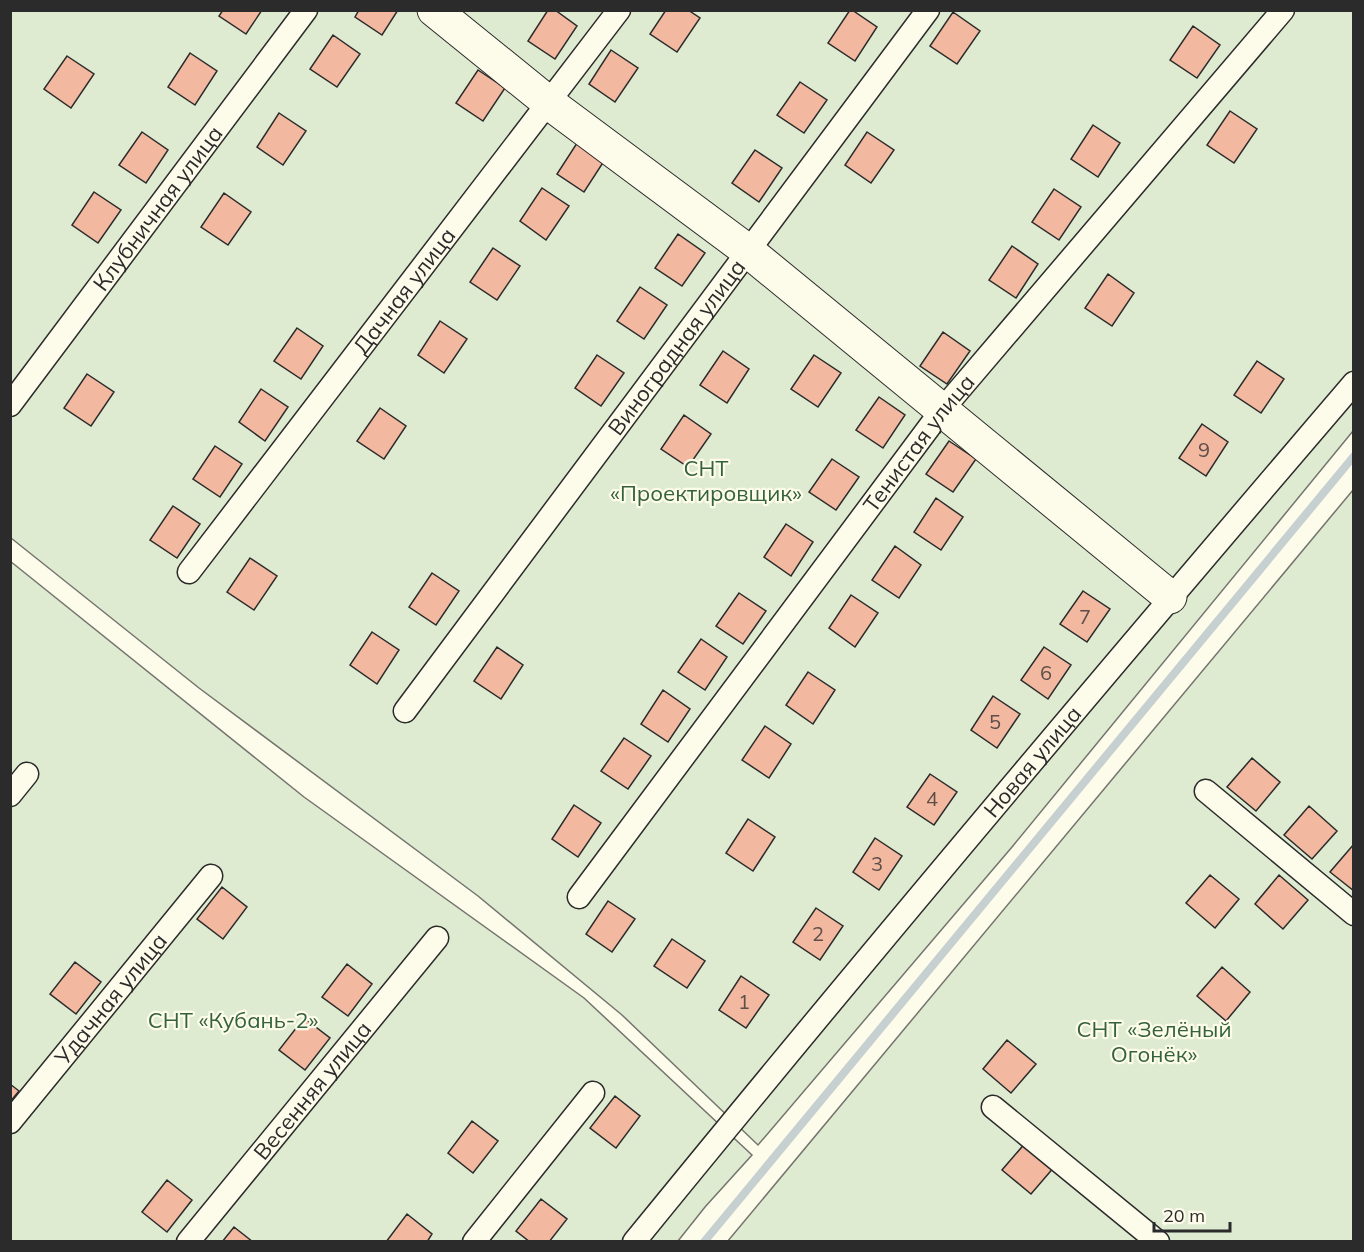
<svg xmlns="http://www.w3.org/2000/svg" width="1364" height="1252" font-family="Mulish,sans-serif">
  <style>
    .green { fill: #deebd1; stroke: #74746e; stroke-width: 1.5 }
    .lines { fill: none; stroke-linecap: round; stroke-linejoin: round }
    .stream { stroke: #c7d0d0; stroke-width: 8 }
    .building { fill: #f2b8a0; stroke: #2b2b2b; stroke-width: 1.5 }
    .street-casing { stroke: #2b2b2b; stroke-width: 25 }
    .secondary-casing { stroke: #2b2b2b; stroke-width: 35 }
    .street { stroke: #fdfbea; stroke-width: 22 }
    .secondary { stroke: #fdfbea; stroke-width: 33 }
    .labels { text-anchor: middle; stroke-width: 4.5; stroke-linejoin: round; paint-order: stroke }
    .number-label { font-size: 20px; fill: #5d4e48 }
    .street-label { font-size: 22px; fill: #2b2b2b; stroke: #fdfbea }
    .park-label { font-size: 22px; fill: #34623c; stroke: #fdfbea }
  </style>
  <rect width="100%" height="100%" fill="#fdfbea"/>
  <path class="green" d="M10,11h1343v420l-341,416 -254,298 -136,-130 -144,-119 -279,-208 -188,-150z
    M1353,490v751l-626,1z
    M10,561l294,236 280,201 168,157 -47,52 -27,34h-667z"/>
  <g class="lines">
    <path class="stream" d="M704,1242l650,-786"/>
  </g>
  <path class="building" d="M223,10h39l-16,24 -27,-18z
    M359,10h39l-16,25 -27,-18z
    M548,10h7l22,16 -22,33 -27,-18z
    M666,10h22l12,8 -23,34 -27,-18z
    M850,10h2l25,17 -22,34 -27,-18z
    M953,12l27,19 -23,33 -27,-18z
    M1193,26l27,19 -23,33 -27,-18z
    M333,35l27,19 -23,33 -27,-18z
    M611,50l27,18 -23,34 -26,-18z
    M190,53l27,18 -22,34 -27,-18z
    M67,56l27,18 -23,34 -27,-19z
    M478,70l27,18 -22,33 -27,-18z
    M800,82l27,18 -23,33 -27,-18z
    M1230,111l27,18 -23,34 -27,-18z
    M279,113l27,18 -23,34 -26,-18z
    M1093,125l27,18 -22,34 -27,-18z
    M142,132l26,18 -22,33 -27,-18z
    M867,132l27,18 -23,33 -26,-18z
    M579,140l27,18 -22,34 -27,-18z
    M755,150l27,18 -23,34 -27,-19z
    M542,188l27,18 -23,34 -26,-19z
    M1054,189l27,18 -22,33 -27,-18z
    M94,192l27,18 -23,33 -26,-18z
    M224,193l27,19 -23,33 -27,-18z
    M678,234l27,19 -23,33 -27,-18z
    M1012,246l26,18 -22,34 -27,-18z
    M493,248l27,18 -23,34 -27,-18z
    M1108,274l26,19 -22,33 -27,-18z
    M640,287l27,18 -23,34 -27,-18z
    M440,321l27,18 -23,34 -26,-18z
    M297,328l26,18 -22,33 -27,-18z
    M943,332l27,19 -23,33 -27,-18z
    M723,351l26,18 -22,34 -27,-18z
    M597,355l27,18 -23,33 -26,-18z
    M814,355l27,18 -23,34 -27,-18z
    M1257,361l27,18 -23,34 -27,-18z
    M87,374l27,18 -23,34 -27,-18z
    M261,389l27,18 -23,34 -26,-19z
    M879,397l26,18 -22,33 -27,-18z
    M380,408l26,18 -22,33 -27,-18z
    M684,415l27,19 -23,33 -27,-18z
    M1202,424l26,18 -22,34 -27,-18z
    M949,441l27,18 -23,33 -27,-18z
    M215,446l27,18 -22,33 -27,-18z
    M832,459l27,18 -23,33 -27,-18z
    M936,498l27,19 -22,33 -27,-18z
    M173,506l27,18 -23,34 -27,-18z
    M786,524l27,18 -22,34 -27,-19z
    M895,546l26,19 -22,33 -27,-18z
    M250,558l27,18 -23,34 -27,-18z
    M432,573l27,18 -23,34 -27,-18z
    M1083,591l27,18 -23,33 -27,-18z
    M739,593l27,18 -23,33 -27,-18z
    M851,595l27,18 -23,34 -26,-19z
    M372,632l27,18 -22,34 -27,-19z
    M701,639l26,18 -22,33 -27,-18z
    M497,647l26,18 -22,34 -27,-18z
    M1044,647l27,18 -23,34 -27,-19z
    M808,672l27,18 -22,34 -27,-19z
    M663,690l27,19 -22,33 -27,-18z
    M993,696l27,18 -23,34 -26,-18z
    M765,726l26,18 -22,34 -27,-18z
    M624,738l27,18 -23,33 -27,-18z
    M1252,758l28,24 -24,29 -29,-24z
    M930,774l27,18 -23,33 -27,-18z
    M574,805l27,18 -23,34 -26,-18z
    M1309,806l28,25 -25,28 -28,-24z
    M748,819l27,18 -22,34 -27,-18z
    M875,838l27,18 -23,34 -26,-18z
    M1354,844v47l-24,-19z
    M1210,875l29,24 -24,29 -29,-25z
    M1279,875l29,25 -25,29 -28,-25z
    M222,887l25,20 -24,32 -26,-20z
    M608,901l27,18 -23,33 -26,-18z
    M816,908l27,18 -23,34 -27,-18z
    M672,939l33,22 -18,27 -33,-22z
    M75,962l26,20 -25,32 -26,-20z
    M347,964l25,20 -24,32 -26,-19z
    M1222,967l28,25 -24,29 -29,-25z
    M741,976l28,19 -23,33 -27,-18z
    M304,1018l26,20 -25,32 -26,-20z
    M1007,1040l29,24 -25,29 -28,-24z
    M10,1084l9,7 -9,11z
    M615,1096l25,20 -24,32 -26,-20z
    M472,1121l26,20 -25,32 -25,-20z
    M1027,1141l28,25 -24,28 -29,-24z
    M167,1180l25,20 -25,32 -25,-20z
    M541,1199l26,20 -18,23h-19l-14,-11z
    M407,1214l25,20 -5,8h-41z
    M234,1227l19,15h-31z"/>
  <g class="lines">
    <g class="street-casing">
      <g id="street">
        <path id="s1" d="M10,405l296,-395"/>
        <path id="s2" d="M189,572l430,-562"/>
        <path id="s3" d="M405,711l523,-701"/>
        <path d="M1206,791l148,123"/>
        <path d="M10,795l17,-21"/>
        <path id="s4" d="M579,897l363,-487 341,-400"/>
        <path d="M993,1107l165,135"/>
        <path id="s5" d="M10,1122l201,-246"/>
        <path id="s6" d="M188,1242l249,-304"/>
        <path d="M474,1242l119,-149"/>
        <path id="s7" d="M634,1242c236,-290 477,-575 720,-859"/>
      </g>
    </g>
    <g class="secondary-casing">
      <path id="secondary" d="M434,10l115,93 199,148 422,346"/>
    </g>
    <use href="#street" class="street"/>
    <use href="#secondary" class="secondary"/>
  </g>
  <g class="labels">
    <g class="number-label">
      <text x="1204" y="457">9</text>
      <text x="1085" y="624">7</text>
      <text x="1046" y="680">6</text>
      <text x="995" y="729">5</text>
      <text x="932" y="806">4</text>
      <text x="877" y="871">3</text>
      <text x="818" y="941">2</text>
      <text x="744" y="1009">1</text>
    </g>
    <g class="street-label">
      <text dy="8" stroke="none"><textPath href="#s1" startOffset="246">Клубничная улица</textPath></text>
      <text dy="8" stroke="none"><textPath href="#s2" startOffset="354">Дачная улица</textPath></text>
      <text dy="8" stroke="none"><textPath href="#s3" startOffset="454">Виноградная улица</textPath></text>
      <text dy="8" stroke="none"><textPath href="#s4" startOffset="567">Тенистая улица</textPath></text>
      <text dy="8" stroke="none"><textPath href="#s7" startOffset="624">Новая улица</textPath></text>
      <text dy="8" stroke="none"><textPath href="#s5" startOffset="159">Удачная улица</textPath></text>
      <text dy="8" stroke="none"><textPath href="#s6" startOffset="196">Весенняя улица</textPath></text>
    </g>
    <g class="park-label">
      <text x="706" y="476">СНТ<tspan x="706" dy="25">«Проектировщик»</tspan></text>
      <text x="233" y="1028">СНТ «Кубань-2»</text>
      <text x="1154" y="1037">СНТ «Зелёный<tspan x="1154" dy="25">Огонёк»</tspan></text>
    </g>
  </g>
  <rect width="1364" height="1252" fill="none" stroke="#2b2b2b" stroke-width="24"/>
  <path d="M1154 1222v9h76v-9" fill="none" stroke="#2b2b2b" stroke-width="3"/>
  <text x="1163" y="1222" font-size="18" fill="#2b2b2b" stroke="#fdfbea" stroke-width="4.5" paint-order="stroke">20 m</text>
</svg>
